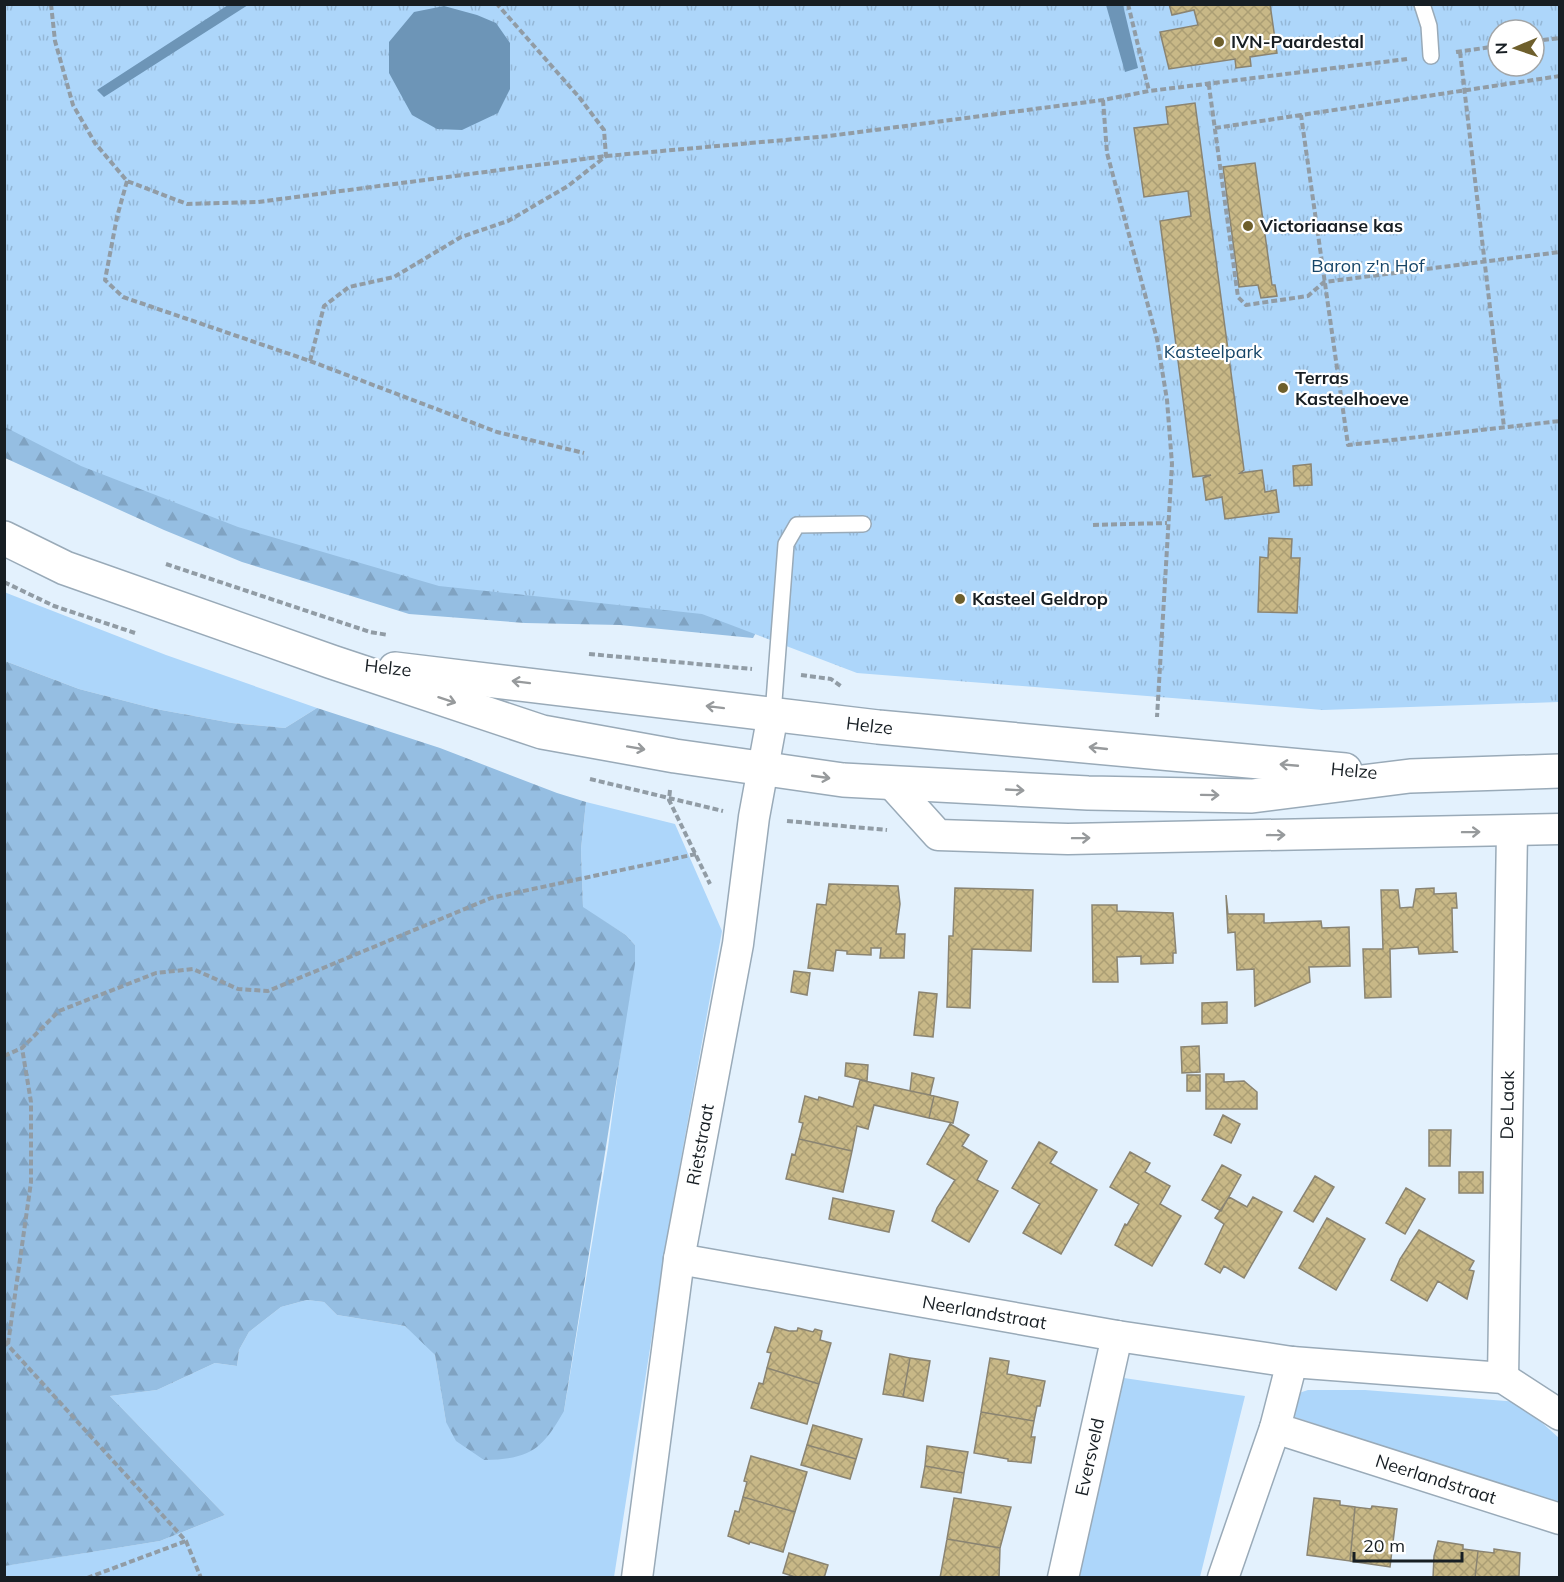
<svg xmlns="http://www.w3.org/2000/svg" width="1564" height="1582" font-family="Mulish,sans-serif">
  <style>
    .green { fill: #add6fa }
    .forest { fill: url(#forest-firs) }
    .park { fill: url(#park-tufts); fill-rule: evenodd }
    .water { fill: #6d95b7 }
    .building { fill: url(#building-cross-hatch); stroke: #8a8472; stroke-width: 1.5 }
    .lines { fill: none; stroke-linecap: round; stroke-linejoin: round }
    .lane-casing { stroke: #99aab8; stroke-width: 18 }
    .street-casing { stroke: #99aab8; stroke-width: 33 }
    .secondary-casing { stroke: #99aab8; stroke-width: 36 }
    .path { stroke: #919ca5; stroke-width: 4; stroke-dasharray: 6 3; stroke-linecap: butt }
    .lane { stroke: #fff; stroke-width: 15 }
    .street { stroke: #fff; stroke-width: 30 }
    .secondary { stroke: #fff; stroke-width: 33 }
    .oneway { stroke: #979a9c }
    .poi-dot { fill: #6e5f2c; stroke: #fff; stroke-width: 2 }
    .labels { text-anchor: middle; stroke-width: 4.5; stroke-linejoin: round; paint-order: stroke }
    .poi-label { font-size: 18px; font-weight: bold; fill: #171e23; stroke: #fff; text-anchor: start }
    .park-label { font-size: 18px; fill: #164568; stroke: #fff }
    .street-label { font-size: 18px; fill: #171e23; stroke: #fff }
  </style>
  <defs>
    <pattern id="forest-firs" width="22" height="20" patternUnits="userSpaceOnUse" patternTransform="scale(1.5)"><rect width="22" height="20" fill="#95bee2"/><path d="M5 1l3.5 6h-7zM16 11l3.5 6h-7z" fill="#80a3c2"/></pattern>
    <pattern id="park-tufts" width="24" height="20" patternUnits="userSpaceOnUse" patternTransform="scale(1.5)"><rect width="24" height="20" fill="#add6fa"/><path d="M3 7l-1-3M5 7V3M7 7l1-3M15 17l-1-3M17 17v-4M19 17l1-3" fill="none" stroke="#94b7d6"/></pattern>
    <pattern id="building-cross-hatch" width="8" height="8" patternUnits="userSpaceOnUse" patternTransform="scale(1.5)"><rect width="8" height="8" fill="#c8b887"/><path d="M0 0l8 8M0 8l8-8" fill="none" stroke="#ab9e74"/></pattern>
  </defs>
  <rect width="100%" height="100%" fill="#e3f1fd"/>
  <path class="green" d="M4,592l162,63 151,53 -32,20 -53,-5 -76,-14 -77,-20 -74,-28z
    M586,802l89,22 47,107 -50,278 -58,368 -609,1 -1,-12 156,-25 65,-26 -115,-119 47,-6 58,-27 22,3 2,-16 10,-18 32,-25 26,-7 17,2 13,13 68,11 16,13 14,16 11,67 118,-11 44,-264 27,-202 -9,-10 -43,-27 -2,-59z
    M1124,1378l121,18 -45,181 -122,1z
    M1308,1390h57l154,12 40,36v69l-270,-92 10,-22z"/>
  <path class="forest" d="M30,4l728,625 -5,9 -133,-13 -95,-2 -116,-9 -167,-52 -78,-32 -159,-72v-453z
    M5,661l74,28 77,20 76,14 53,5 32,-20 123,40 117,45 29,9 -5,47 2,58 43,28 9,10v19l-71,447c-22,39 -34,48 -80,49l-28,-19 -10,-19 -11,-67 -30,-29 -68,-11 -13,-13 -17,-2 -26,7 -32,25 -10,18 -2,16 -22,-3 -58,27 -47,6 115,119 -65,26 -155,25z"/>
  <path class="park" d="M4,5h1555v697l-236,8 -466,-37 -155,-59 -263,-28 -201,-59 -157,-61 -76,-39zM1498,30h36v36h-36z"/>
  <path class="water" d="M228,5h20l-144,92 -7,-7z
    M1106,5h17l15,63 -13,4z
    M444,6l33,9 19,8 14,20v46l-12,24 -36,17 -25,-1 -25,-14 -23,-42v-31l25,-30z"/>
  <path class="building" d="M1169,4h101l7,49 -27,4 1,9 -15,2 -1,-9 -66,10 -9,-37 38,-7 -4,-15 -22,5z
    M1195,103l49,367 -4,3 22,-3 3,22 11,-2 3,22 -54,7 -3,-22 -16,3 -3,-22 8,-3 -18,2 -33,-256 31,-5 -3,-25 -44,6 -10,-69 34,-4 -2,-17z
    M1255,163l17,122h3l2,11 -16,2 -3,-13 -19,2 -16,-120z
    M1311,464l1,21 -18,1 -1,-20z
    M1269,538l23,1 -1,19h9l-3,55 -39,-1 2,-55 8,1z
    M829,884l69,2 2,18 -4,30h9l-1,24h-24l1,-10h-10v7l-24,-1v-3l-11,-1 -3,21 -25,-3 9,-64 9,1z
    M955,888l78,2 -2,61 -59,-2 -2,59 -23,-1 2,-71h4z
    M1434,888v6l22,-1 1,15h-5l1,43 5,1 -39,2 -1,-7 -28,2 1,48 -26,1 -2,-49h20l-2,-59h17l2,18 13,-1 3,-18z
    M1226,895l2,19h36v9l57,-2 1,7 27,-1 1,39 -41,1 1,15 -55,24 -1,-37 -17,1 -2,-38 -7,1z
    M1092,905h25v6l56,2 3,40h-3v10l-32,1v-8l-24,1 1,25h-25z
    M794,971l16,2 -3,22 -16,-3z
    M919,992l18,2 -4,43 -19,-2z
    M1227,1002v21l-25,1v-21z
    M1199,1046l1,26 -18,1 -1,-26z
    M846,1063l22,2 -1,16 -22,-5z
    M912,1073l22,5 -4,17 -20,-4z
    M1206,1074h18v8l20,-1 13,11v17h-51z
    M1187,1075h13v16h-13z
    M860,1080l74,16 -5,22 -55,-13 -6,24 -11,-3 -5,25 -53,-12 4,-16 -4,-1 6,-26 13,4 1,-3 34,10z
    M934,1096l24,6 -5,21 -24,-5z
    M1223,1115l17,9 -9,19 -17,-8z
    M950,1124l19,11 -7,11 25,15 -10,19 21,11 -29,51 -37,-21 5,-13 18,-28 -28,-16z
    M1429,1130h22l-1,36h-21z
    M799,1139l53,12 -9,41 -57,-13 6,-25 3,1z
    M1039,1142l18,10 -7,11 47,27 -36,64 -38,-21 17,-29 -28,-16z
    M1130,1152l20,11 -5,9 25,14 -10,18 21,12 -29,50 -37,-21 10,-21 2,1 12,-21 -29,-17z
    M1222,1165l19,10 -20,36 -19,-11z
    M1459,1172h24v21h-24z
    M1315,1176l19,11 -21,35 -19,-11z
    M1406,1188l19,11 -20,35 -19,-11z
    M1229,1197l18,10 6,-10 29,15 -38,66 -20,-12 -4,7 -15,-9 19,-40 -9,-6z
    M833,1198l61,13 -5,21 -60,-13z
    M1327,1218l38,21 -29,51 -37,-22z
    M1419,1230l55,31 -5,9 5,1 -7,28 -29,-18 -11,20 -36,-21 9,-21z
    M775,1327l14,4h8l1,-3 15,4 2,-3 7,2 -2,9 11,3 -12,41 -52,-16 4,-15 -4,-1z
    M890,1354l20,4 -7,39 -20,-3z
    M910,1358l20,3 -7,40 -20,-4z
    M990,1358l19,3 -2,13 38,7 -5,25h-3l-3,15 -53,-9z
    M767,1368l52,16 -12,40 -56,-16 8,-25 4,1z
    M981,1412l53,9 -3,16h4l-4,26 -23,-2v-2l-34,-6z
    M813,1425l49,14 -6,20 -49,-14z
    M807,1445l49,14 -6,20 -49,-14z
    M927,1446l41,6 -4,21 -39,-7z
    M751,1456l56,16 -12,40 -52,-15 4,-15 -3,-1z
    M925,1466l39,7 -3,20 -40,-6z
    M743,1497l52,15 -12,40 -33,-10 -1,2 -21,-8 7,-25 4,1z
    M954,1498l57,9 -11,41 -53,-9z
    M1314,1498l26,3v4l15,2 -5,54 -43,-6z
    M1372,1506l25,3 -7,58 -40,-6 5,-54 16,2z
    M947,1539l53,9 -1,30h-59z
    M1438,1541l25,4v4l15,2 -3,27h-42l1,-22z
    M1494,1549l26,4 -1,23 -44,2 3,-27 16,2z
    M789,1553l39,12 -4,13h-26l-15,-5z"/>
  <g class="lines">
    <g class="lane-casing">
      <path id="lane" d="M1422,4l7,22 2,30
        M773,714l13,-170 11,-19 66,-1"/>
    </g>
    <g class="street-casing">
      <g id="street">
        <path d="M891,783l47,52 130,4 492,-10"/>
        <path id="s1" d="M679,1259l438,77 175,26 211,16 57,37"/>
        <path id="s2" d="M1292,1362l-17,66 285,91"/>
        <path id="s3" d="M1503,1378l9,-547"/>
        <path id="s4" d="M637,1578l42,-319 59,-315 16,-127 19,-103"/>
        <path id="s5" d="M1063,1578l54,-242"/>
        <path d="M1223,1578l52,-150"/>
      </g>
    </g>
    <g class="secondary-casing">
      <g id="secondary">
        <path d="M4,538l61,30 267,94 210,70 133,24 168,24 245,13 164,3 158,-20 150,-5"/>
        <path id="s6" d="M395,669l483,58 467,43"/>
      </g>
    </g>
    <path class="path" d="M51,4l4,37 18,64 22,38 32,38 60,23 71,-2 348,-46 223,-20 274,-36 46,-9 258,-32
      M1128,4l21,87
      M1534,41l26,-3
      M1456,52l42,-6
      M1460,52l44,375
      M1560,76l-259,39 47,330 212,-24
      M1207,85l2,1 29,211 8,8 62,-9 16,-14 236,-30
      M1103,100l4,53 50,186 10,61 5,64 -15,253
      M1215,128l86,-13
      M127,181l-10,36 -12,63 18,17 187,64 187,71 87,21
      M310,361l14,-55 25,-19 45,-10 67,-40 47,-16 60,-35 38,-30 -2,-26 -25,-33 -82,-93
      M1093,525l74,-2
      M166,564l204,68 18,3
      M4,582l50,24 81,27
      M589,654l163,15
      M801,675l30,4 11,8
      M590,779l133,32
      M670,790l-1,10 41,84
      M787,821l100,9
      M4,1056l18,-8 37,-37 97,-38 37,-4 45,20 30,2 223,-93 205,-44
      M4,1341l182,200 15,37
      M8,1344l23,-162v-80l-9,-54
      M87,1578l99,-37"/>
    <use href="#lane" class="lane"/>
    <use href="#street" class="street"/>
    <use href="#secondary" class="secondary"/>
  </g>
  <defs><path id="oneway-shaft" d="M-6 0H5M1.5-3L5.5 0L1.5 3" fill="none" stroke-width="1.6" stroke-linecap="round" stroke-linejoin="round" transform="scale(1.5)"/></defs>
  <g class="oneway">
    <use href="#oneway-shaft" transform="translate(521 682) rotate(-173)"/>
    <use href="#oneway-shaft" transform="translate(447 700) rotate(18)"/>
    <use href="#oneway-shaft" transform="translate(715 707) rotate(-173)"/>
    <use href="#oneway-shaft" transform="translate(636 748) rotate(10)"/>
    <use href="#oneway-shaft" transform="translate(1098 748) rotate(-174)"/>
    <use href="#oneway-shaft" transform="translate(1289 765) rotate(-175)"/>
    <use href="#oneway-shaft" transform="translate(821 777) rotate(8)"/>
    <use href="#oneway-shaft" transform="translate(1015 790) rotate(3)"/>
    <use href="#oneway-shaft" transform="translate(1210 795) rotate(1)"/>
    <use href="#oneway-shaft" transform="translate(1471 832) rotate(-1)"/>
    <use href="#oneway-shaft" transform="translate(1276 835) rotate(-1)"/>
    <use href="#oneway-shaft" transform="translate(1081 838) rotate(-1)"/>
  </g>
  <g class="poi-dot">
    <circle cx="1219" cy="42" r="6"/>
    <circle cx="1248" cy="226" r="6"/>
    <circle cx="1283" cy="388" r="6"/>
    <circle cx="960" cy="599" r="6"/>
  </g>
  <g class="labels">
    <g class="poi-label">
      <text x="1231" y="48">IVN-Paardestal</text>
      <text x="1260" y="232">Victoriaanse kas</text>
      <text x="1295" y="384">Terras<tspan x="1295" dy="21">Kasteelhoeve</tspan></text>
      <text x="972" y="605">Kasteel Geldrop</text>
    </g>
    <g class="park-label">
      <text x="1368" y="272">Baron z'n Hof</text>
      <text x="1213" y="358">Kasteelpark</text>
    </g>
    <g class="street-label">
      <text transform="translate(388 668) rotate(6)" y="6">Helze</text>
      <text dy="6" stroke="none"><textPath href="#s6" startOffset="478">Helze</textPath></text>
      <text transform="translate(1354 771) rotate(5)" y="6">Helze</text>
      <text dy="6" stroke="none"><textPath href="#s3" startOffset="273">De Laak</textPath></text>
      <text dy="6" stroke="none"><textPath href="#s4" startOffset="438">Rietstraat</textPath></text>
      <text dy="6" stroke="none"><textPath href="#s1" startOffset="310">Neerlandstraat</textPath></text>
      <text dy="6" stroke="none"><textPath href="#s5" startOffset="124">Eversveld</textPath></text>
      <text dy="6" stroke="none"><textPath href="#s2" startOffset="237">Neerlandstraat</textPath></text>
    </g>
  </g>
  <rect width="1564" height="1582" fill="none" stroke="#171e23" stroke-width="12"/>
  <g transform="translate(1516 48) rotate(268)"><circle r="28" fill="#ffffff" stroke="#a2a5a7" stroke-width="1.5"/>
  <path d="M0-4.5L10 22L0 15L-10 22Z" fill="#6e5f2c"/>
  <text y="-9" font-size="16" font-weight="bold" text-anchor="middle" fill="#171e23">N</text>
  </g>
  <path d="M1354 1552v9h108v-9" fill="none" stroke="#171e23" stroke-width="3"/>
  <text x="1363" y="1552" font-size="18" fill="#171e23" stroke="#ffffff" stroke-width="4.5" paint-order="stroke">20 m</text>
</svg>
